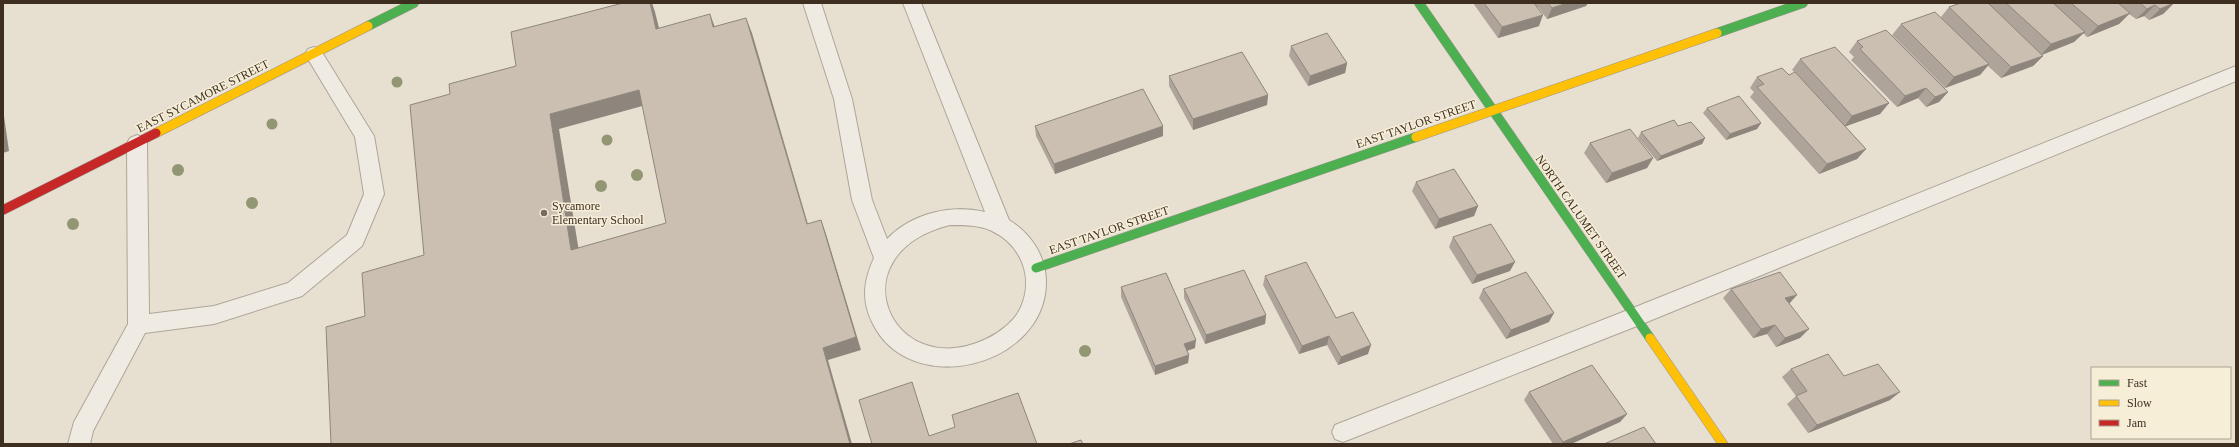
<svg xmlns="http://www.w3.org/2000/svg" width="2239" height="447" font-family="'Times New Roman',serif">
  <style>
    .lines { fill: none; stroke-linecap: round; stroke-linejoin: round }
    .lane-casing { stroke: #ada599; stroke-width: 2 }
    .fast-casing { stroke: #9c958a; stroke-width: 10 }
    .slow-casing { stroke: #9c958a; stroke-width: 10 }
    .jam-casing { stroke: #9c958a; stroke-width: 10 }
    .lane { fill: #efebe3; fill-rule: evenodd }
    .fast { stroke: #4caf50; stroke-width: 9 }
    .slow { stroke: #ffc107; stroke-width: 9 }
    .jam { stroke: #c62828; stroke-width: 9 }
    .tree { fill: #929673 }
    .wall { fill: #afa499 }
    .shaded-wall { fill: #8e867d }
    .building { fill: #cbbfb2; stroke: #8e867d; fill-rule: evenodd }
    .poi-dot { fill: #786c5e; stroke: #f7eed8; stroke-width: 1.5 }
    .labels { text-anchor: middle; stroke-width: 3; stroke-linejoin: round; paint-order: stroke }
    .street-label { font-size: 12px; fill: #3d2e20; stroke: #f7eed8 }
    .poi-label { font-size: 12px; fill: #3d2e20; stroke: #f7eed8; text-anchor: start }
  </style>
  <rect width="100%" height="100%" fill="#e7e0d1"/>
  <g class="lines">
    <g class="lane-casing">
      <path id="lane" d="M803,3h18l31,96 20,101 15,39c25,-26 64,-35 98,-27l-82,-209h18l88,217c21,13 37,35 37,62 0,85 -137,119 -174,40 -11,-23 -8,-42 2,-64l-22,-58 -18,-101zM950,225c13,0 30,0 42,6 29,14 42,46 29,76 -6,14 -22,26 -35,32 -95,45 -152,-85 -36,-114z
        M314,47l6,2 54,87 10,58 -22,52 -60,50 -88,28 -69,9 -52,98 -3,13h-22l6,-22 54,-98 -1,-181 3,-5 7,-3 7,3 3,5 2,171 65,-8 74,-23 59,-48 17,-41 -9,-57 -50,-83 3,-5z
        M2236,66v15l-594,243 -299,118 -8,-3 -3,-7 3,-7 293,-115z"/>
    </g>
    <g class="fast-casing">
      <path id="fast" d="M1419,3l231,335
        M368,26l46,-23
        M1717,33l86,-30
        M1036,268l380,-131"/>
    </g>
    <g class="slow-casing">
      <path id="slow" d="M156,133l212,-107
        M1416,137l301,-104
        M1650,338l73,106"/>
    </g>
    <g class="jam-casing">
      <path id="jam" d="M3,210l153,-77"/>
    </g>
    <use href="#lane" class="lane"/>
    <use href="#fast" class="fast"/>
    <use href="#slow" class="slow"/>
    <use href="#jam" class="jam"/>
  </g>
  <g class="tree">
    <circle cx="397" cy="82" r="5.5"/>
    <circle cx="272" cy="124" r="5.5"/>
    <circle cx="607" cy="140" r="5.5"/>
    <circle cx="178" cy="170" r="6"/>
    <circle cx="637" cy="175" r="6"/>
    <circle cx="601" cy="186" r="6"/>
    <circle cx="252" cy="203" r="6"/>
    <circle cx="73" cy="224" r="6"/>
    <circle cx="1085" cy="351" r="6"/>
  </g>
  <path class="wall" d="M1473,3h115l-2,3 -39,13 -9,-12 1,19 -41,12z
    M1961,3h213l-11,11 -14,6 -5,-4 -8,3 -7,-5 -10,10 -32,13 -4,-4 -9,9 -32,13 1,1 -10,10 -32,12 -13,-12 -8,9 -35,13 -53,-53 9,-11 40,-7 8,-10z
    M1857,41l91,51 -9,10 -13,5 -8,-9 -21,9 -46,-47 3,-3 -5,-5z
    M1291,46l56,17 -2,10 -37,13 -19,-30z
    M1800,59l89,44 -9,11 -35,12 21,23 -9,10 -38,15 -69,-77 4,-5 -4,-4 7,-11 40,-3 -5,-4z
    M1169,76l99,19 -1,10 -74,25 -24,-44z
    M1707,108l54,15 -4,6 -31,11 -23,-27z
    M1035,126l128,10 -108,38 -19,-38z
    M1678,126l27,12 -3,6 -45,17 -19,-23 3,-6z
    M1590,143l63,15 -6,10 -41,15 -22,-30z
    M1416,182l62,24 -4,10 -39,13 -23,-38z
    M1453,237l57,34 -38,13 -23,-37z
    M1265,276l71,42 32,36 -30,11 -11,-20 -28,9 -36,-69z
    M1121,287l74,61 -8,3 2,4 -1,8 -33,12 -34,-78z
    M1184,289l82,26 -1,9 -60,20 -21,-46z
    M1483,289l66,33 -43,17 -27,-41z
    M1731,289l58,14 11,35 -24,9 -9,-13 -14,4 -30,-40z
    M1791,369l53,7 46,24 -82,33 -21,-29 9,-8 -14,-19z
    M1529,392l98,22 -7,8 -49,22h-18l-29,-44z"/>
  <path class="shaded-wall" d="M650,3h2l3,9 8,32 -7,-15z
    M1567,3h21l-2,3 -39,13 5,-11z
    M2174,3l-11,11 -14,6 11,-11z
    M2155,5l-11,11 -8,3 11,-10z
    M2130,13l-11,11 -32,13 11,-11z
    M710,14l6,16 -3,-3z
    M1543,15l-4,11 -41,12 4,-11z
    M746,18l6,15 60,205 -5,-14z
    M2085,32l-11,10 -33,13 10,-11z
    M2043,56l-10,10 -32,12 10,-11z
    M1347,63l-2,10 -37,13 2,-10z
    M1989,64l-9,11 -35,13 9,-11z
    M1926,88l-8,10 -21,9 8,-11z
    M639,90l7,15 -87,24 22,135 -10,-14 -21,-136z
    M1948,92l-9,10 -13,5 9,-10z
    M1268,95l-1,10 -74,25v-11z
    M1889,103l-9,11 -36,13 8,-11z
    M3,114l1,2 5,35 -6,2z
    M1761,123l-4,6 -31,11 4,-6z
    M1163,126v10l-108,38 -1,-10z
    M1705,138l-3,6 -45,17 4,-5z
    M1866,149l-9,10 -38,15 8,-10z
    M1653,158l-6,10 -41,15 6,-10z
    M1478,206l-4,10 -39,13 4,-10z
    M821,220l5,14 35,116 -33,10 24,84h-2l-27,-96z
    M1515,262l-5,9 -38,13 5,-9z
    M1797,295l-8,9 -4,-6z
    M1554,313l-5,9 -43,17 5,-9z
    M1266,315l-1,9 -60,20 1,-9z
    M1775,325l-8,9 -14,4 8,-9z
    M1809,329l-9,9 -24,9 9,-9z
    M1329,336l-2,9 -28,9 3,-8z
    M1196,340l-1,8 -12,4 1,-8z
    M1371,345l-3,9 -30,11 3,-8z
    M1189,355l-1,8 -33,12v-9z
    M1900,392l-10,8 -82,33 9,-8z
    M1627,414l-7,8 -49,22h-10l2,-2z"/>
  <path class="building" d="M623,3h27l6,26 54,-15 3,13 33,-9 61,206 14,-4 35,117 -33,11 27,96h-519l-5,-117 39,-11 -3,-43 62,-18 -14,-150 40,-11 -1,-10 67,-18 -5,-34zM639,90l27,133 -95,27 -21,-136z
    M1484,3h50l9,12 -41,12z
    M1548,3h19l-15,5z
    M1961,3h27l55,53 -32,11 -62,-60z
    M2006,3h47l32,29 -34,12z
    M2071,3h47l12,10 -32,13z
    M2140,3h34l-14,6 -5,-4 -8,4z
    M1935,12l54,52 -35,13 -53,-53z
    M1886,30l62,62 -13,5 -9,-9 -21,8 -45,-47 3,-2 -6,-6z
    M1327,33l20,30 -37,13 -19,-30z
    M1835,47l54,56 -37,13 -52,-57z
    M1242,52l26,43 -75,24 -24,-43z
    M1782,68l7,7 6,-3 71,77 -39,15 -70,-77 7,-3 -7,-7z
    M1143,89l20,37 -109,38 -19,-38z
    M1739,96l22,27 -31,11 -23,-26z
    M1674,120l4,6 13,-4 14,16 -44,18 -20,-24z
    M1630,129l23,29 -41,15 -22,-30z
    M1454,169l24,37 -39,13 -23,-37z
    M1491,224l24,38 -38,13 -24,-38z
    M1306,262l30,56 17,-6 18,33 -30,12 -12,-21 -27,10 -37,-70z
    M1244,270l22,45 -60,20 -22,-46z
    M1526,272l28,41 -43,17 -28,-41z
    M1780,272l17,23 -12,3 24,31 -24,9 -10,-13 -14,4 -30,-40z
    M1166,273l30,67 -12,4 5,11 -34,11 -34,-79z
    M1828,354l16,22 34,-12 22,28 -83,33 -21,-29 11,-5 -16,-22z
    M1592,365l35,49 -64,28 -34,-50z
    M912,382l17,54 26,-9 -3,-12 66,-22 19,51h-165l-13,-44z
    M1644,427l12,17h-52z
    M1081,440l2,4h-14z"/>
  <circle class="poi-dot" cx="544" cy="213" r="4"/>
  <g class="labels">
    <g class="street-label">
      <text transform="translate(203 96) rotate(-27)" y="4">EAST SYCAMORE STREET</text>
      <text transform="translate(1416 124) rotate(-19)" y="4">EAST TAYLOR STREET</text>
      <text transform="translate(1581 217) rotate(55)" y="4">NORTH CALUMET STREET</text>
      <text transform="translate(1109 230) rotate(-19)" y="4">EAST TAYLOR STREET</text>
    </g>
    <g class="poi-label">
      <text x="552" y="210">Sycamore<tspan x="552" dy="14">Elementary School</tspan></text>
    </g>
  </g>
  <rect width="2239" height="447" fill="none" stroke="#3d2e20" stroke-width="8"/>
  <rect x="2091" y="367" width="140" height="72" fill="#f7eed8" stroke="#ada18e"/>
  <rect x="2099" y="380" width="20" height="6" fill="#4caf50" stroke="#ada18e"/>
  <text x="2127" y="387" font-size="12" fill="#3d2e20">Fast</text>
  <rect x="2099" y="400" width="20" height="6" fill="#ffc107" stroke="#ada18e"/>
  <text x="2127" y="407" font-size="12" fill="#3d2e20">Slow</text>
  <rect x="2099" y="420" width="20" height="6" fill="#c62828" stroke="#ada18e"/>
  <text x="2127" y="427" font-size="12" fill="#3d2e20">Jam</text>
</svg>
